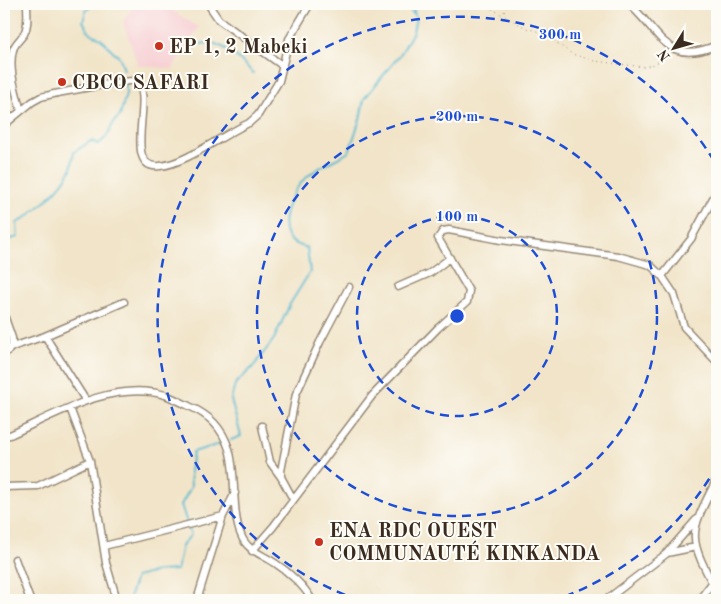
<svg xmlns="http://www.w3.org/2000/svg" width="721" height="604" font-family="'Old Standard TT',serif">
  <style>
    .built { fill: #f7cfd3 }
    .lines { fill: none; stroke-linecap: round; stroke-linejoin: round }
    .stream { stroke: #4fb6ce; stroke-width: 2 }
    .street-casing { stroke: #968773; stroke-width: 9 }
    .path { stroke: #968773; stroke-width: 1; stroke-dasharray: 1 4; stroke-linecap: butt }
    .street { stroke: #fff; stroke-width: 6 }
    .ring { fill: none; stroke: #1d4ed8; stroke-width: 2.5; stroke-dasharray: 9 6 }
    .poi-dot { fill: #c8321e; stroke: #fdfcf7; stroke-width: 2 }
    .labels { text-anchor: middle; stroke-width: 4; stroke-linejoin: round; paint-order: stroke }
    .poi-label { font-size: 20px; font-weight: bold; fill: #3b2a1e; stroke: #fdfcf7; text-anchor: start }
    .centre { fill: #1d4ed8; stroke: #fdfcf7; stroke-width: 2.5 }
    .ring-label { font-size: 15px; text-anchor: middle; font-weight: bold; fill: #1d4ed8; stroke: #fdfcf7; stroke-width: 4; stroke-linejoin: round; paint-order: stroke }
  </style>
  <rect width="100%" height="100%" fill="#fdfcf7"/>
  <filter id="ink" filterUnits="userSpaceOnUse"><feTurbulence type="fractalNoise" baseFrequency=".02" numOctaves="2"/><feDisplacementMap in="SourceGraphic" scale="10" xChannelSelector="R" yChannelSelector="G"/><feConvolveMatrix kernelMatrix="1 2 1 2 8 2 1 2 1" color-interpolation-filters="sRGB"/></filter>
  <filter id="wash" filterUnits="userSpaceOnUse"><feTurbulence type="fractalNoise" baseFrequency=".0096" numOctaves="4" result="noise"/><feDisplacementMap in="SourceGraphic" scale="20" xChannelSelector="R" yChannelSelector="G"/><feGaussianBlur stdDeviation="1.12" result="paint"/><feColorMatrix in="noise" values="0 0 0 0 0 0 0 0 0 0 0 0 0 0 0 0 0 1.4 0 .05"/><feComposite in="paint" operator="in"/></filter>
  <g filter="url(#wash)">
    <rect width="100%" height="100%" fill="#f1e4c8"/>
    <path class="built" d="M135,4h26l38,23 -27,42 -34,-4 -15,-43z"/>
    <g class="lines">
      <path class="stream" d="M93,4l-7,7 -3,10 6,11 12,7 19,19 4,12
        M413,4l2,12
        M201,44c19,-6 39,15 52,29
        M4,241l14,-4 -1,-14c16,-9 44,-34 53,-52 2,-4 3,-13 4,-19l17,-11 7,3c15,-9 10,-20 22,-28l6,-22v-10
        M231,440l10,-4 -10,-36 4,-16 18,-17 21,-28 16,-35 20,-32 -3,-24c-5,-2 -13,-4 -17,-8 -13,-16 -1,-42 10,-56 11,-14 33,-23 49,-32l11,-33 4,-20 36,-44 13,-23 3,-15 -11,-13
        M130,596l6,-19 23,-6 18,-1 5,-25 9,-10 -10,-30 10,-18 -1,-16 3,-19 27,-8"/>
    </g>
  </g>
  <g filter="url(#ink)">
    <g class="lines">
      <g class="street-casing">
        <path id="street" d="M208,4l11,16 64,46
          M629,4c32,28 37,63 88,41
          M4,78l10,8
          M21,111c-5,-19 -13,-42 -8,-61 2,-7 7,-10 11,-16 5,-9 3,-20 3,-30
          M4,125l28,-23 9,-5c11,-3 88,-18 94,-16 22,10 -15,90 25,85 25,-2 64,-32 89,-43l9,-8 21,-34 10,-42 21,-35
          M662,276l29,-37 26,-48
          M398,287l32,-14 20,-15
          M4,315l8,23v9
          M45,336l79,-34
          M4,354l8,-7 33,-11 41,65
          M70,408l20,53 16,102 11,37
          M262,426l8,36 11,15
          M4,435h6c46,-21 102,-55 155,-40 8,3 16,7 24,11 20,9 33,21 40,43 8,26 2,63 12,86 6,16 21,19 34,28 14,9 29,23 37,37
          M717,479c-29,57 -30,56 0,113
          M4,487l34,-1 52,-25
          M293,499l-12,-22v-6l15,-77 24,-52 29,-55
          M104,546l119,-30
          M252,551l21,-24 99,-131 66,-68 29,-26 2,-11 -31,-53 5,-7 6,-1 52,10 117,16 32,9 12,11 12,18 10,33 33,35
          M667,553l29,-6
          M15,559l15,41
          M197,600l26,-84 12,-23
          M606,600l60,-46 30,-34
          M699,600l13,-17 4,1"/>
      </g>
      <path class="path" d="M483,4l43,24 17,5 29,21 22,7 50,6 11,-3 15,-11
        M504,12l4,-8"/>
      <use href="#street" class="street"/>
    </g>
  </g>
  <g class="ring">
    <circle cx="457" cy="316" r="100"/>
    <circle cx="457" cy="316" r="200"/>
    <path d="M717 466A300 300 0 0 1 555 600M359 600A300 300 0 1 1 717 166"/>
  </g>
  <g class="poi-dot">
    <circle cx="159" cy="46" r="5"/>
    <circle cx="62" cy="82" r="5"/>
    <circle cx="319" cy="542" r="5"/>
  </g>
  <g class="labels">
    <g class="poi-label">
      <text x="169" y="53">EP 1, 2 Mabeki</text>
      <text x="72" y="89">CBCO SAFARI</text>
      <text x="329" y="537">ENA RDC OUEST<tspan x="329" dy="23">COMMUNAUTÉ KINKANDA</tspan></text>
    </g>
  </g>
  <circle cx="457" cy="316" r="8" class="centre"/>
  <g class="ring-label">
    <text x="560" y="39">300 m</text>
    <text x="457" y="121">200 m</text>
    <text x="457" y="221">100 m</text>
  </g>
  <rect width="721" height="604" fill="none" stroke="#fdfcf7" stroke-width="20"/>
  <g transform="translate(674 48) rotate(233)" stroke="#fdfcf7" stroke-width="4" paint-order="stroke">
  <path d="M0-4L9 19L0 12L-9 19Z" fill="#3b2a1e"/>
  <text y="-8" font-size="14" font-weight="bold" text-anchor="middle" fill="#3b2a1e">N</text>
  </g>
</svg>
